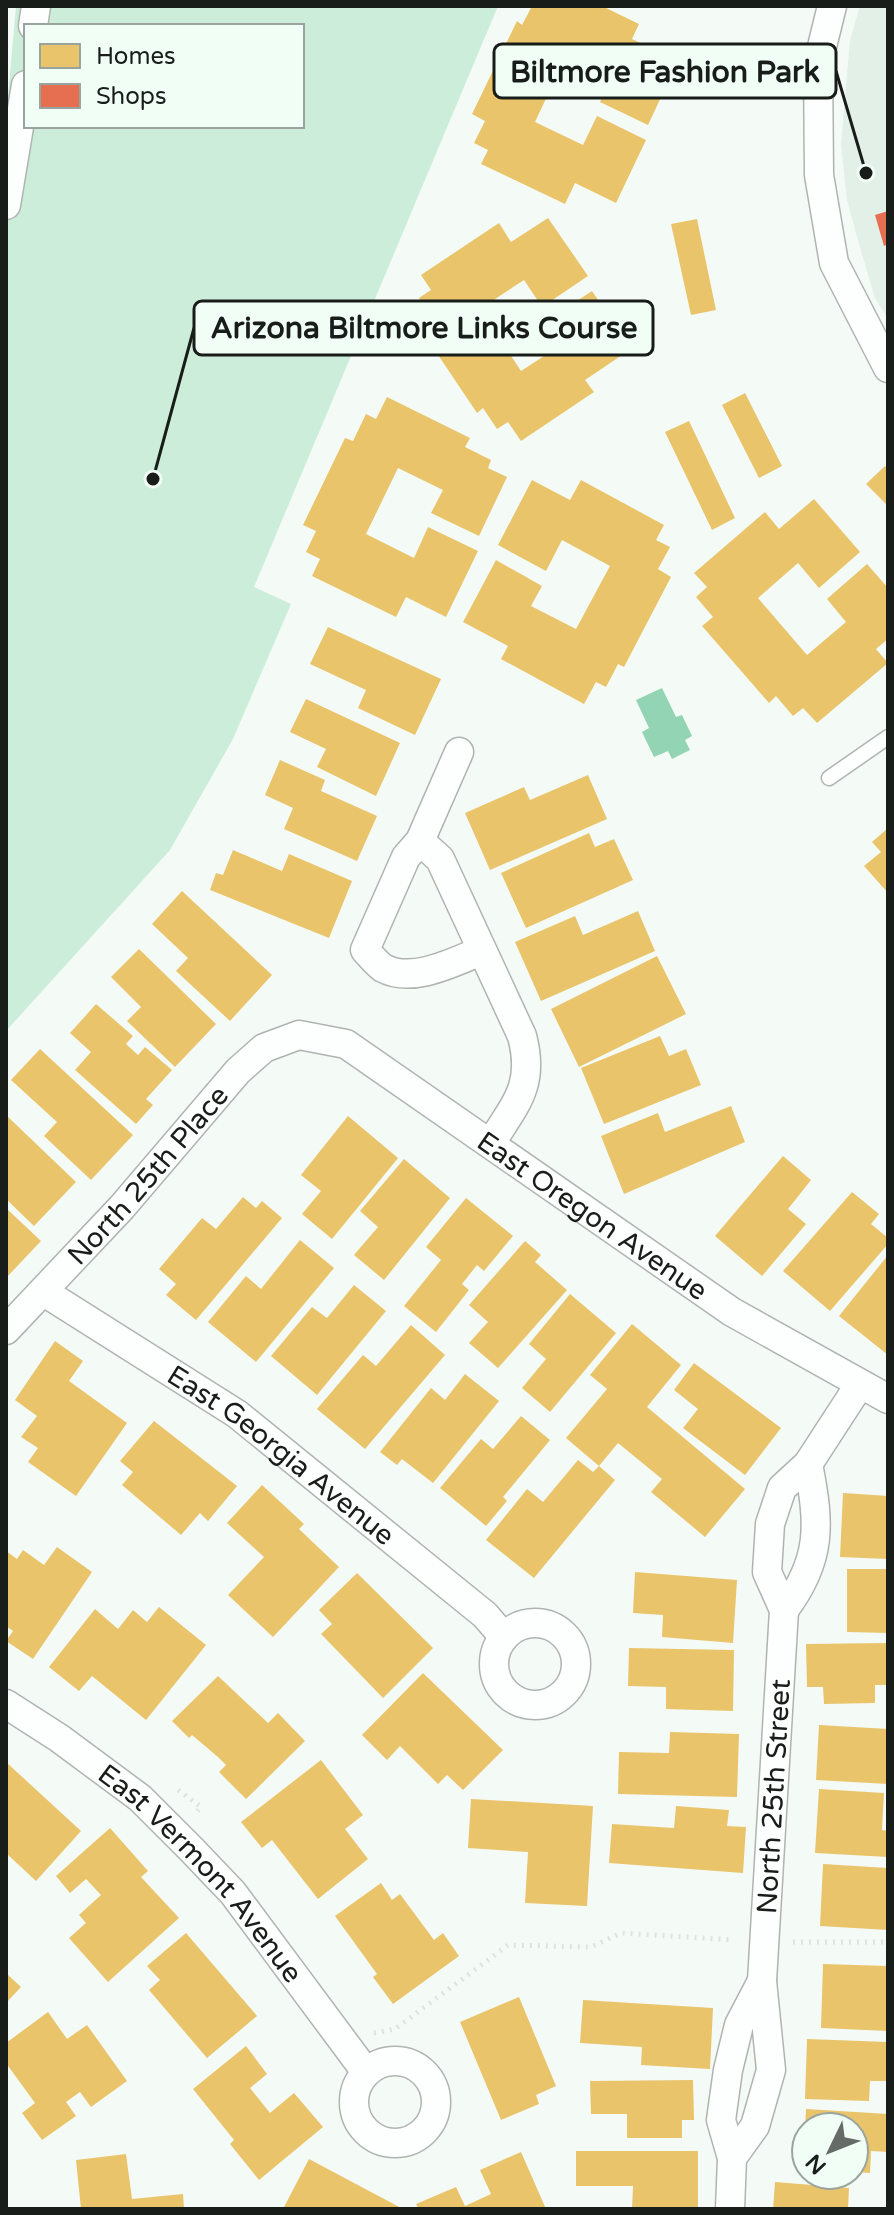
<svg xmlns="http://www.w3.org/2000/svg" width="894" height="2215" font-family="'Varela Round',sans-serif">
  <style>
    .built { fill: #e2f0e7 }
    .green { fill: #ccedda; fill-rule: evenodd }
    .water { fill: #92d4b4 }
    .homes { fill: #e9c46a }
    .shops { fill: #e76f51 }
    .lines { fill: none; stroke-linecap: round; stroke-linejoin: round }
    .service-casing { stroke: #afb4b1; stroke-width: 17 }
    .minor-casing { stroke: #afb4b1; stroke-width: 31 }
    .path { stroke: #dfe2e0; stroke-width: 5; stroke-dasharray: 2 6; stroke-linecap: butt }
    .service { stroke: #fdfefe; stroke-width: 14 }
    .minor { stroke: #fdfefe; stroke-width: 28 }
    .labels { text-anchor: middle; stroke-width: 8; stroke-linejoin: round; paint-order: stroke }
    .street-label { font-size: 28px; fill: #181d1a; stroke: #f1fef6 }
    .leader { fill: none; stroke: #181d1a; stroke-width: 3 }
    .callout-dot { fill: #181d1a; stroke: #f1fef6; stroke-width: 3 }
    .callout { fill: #f1fef6; stroke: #181d1a; stroke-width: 3 }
    .callout-label { font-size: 30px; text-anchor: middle; font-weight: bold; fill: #181d1a }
  </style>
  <rect width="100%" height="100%" fill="#f4fbf7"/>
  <path class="built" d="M860,6h28v313l-13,-21 -16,-54 -12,-44 -6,-55 9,-105z"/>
  <path class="green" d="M16,6h482l-244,581 37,17 -58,135 -63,111 -164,181v-912zM26,26h276v100h-276z"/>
  <path class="water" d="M662,688l14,29 6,-2 10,21 -7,4 5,10 -18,9 -4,-8 -14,6 -12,-25 7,-4 -13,-28z"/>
  <path class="homes" d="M532,6h70l37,18 -7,15 46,22 -30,64 -48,-23 11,-24 -45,-22 -31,66 48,23 14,-29 49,24 -30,63 -41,-20 -10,21 -84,-40 7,-14 -14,-7 11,-22 -13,-7 45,-93 5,4z
    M548,218l40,58 -46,31 -18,-27 -44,29 41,62 43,-28 -16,-23 44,-29 39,58 -46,31 9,12 -73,49 -13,-19 -11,7 -14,-21 -6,5 -57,-85 13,-9 -14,-21 12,-8 -10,-15 78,-52 12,19z
    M697,219l19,91 -25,5 -20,-91z
    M745,393l37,73 -23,12 -37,-73z
    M387,397l83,41 -5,9 26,13 -3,8 19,9 -28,59 -48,-23 12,-23 -45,-22 -32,66 48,24 14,-31 50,24 -32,66 -40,-20 -10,20 -84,-41 8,-17 -14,-7 10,-21 -13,-6 42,-87 8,3 13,-27 10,5z
    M689,421l46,97 -23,12 -47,-98z
    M885,466l3,3v37l-22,-22z
    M532,480l38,20 11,-20 83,45 -8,15 14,7 -12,22 13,8 -47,90 -6,-3 -12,23 -10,-5 -12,22 -83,-45 7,-13 -45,-24 33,-62 46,26 -11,20 45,23 34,-63 -48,-26 -16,31 -48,-26z
    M814,499l46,53 -41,36 -21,-25 -40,35 49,57 39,-33 -19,-23 40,-35 21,24v51l-12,10 12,14 -71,60 -14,-15 -10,8 -17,-20 -7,7 -67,-77 11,-9 -17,-20 11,-10 -13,-14 71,-61 14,17z
    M328,627l113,52 -26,56 -57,-27 8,-18 -56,-26z
    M306,699l94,44 -24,53 -59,-29 9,-18 -36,-17z
    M280,760l45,20 -4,11 56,25 -20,45 -73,-32 9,-21 -28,-13z
    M588,775l19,44 -117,51 -25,-57 59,-26 6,13z
    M888,828v65l-24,-27 17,-14 -9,-10z
    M589,833l6,14 19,-8 19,41 -107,48 -25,-55z
    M233,850l49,21 7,-17 63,27 -23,57 -119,-48 6,-17 7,2z
    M182,891l90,84 -42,46 -54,-50 12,-13 -36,-34z
    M638,911l17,40 -114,50 -26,-59 60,-26 8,19z
    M139,949l77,75 -41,43 -48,-46 14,-14 -30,-30z
    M657,956l29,58 -107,53 -28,-58z
    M96,1004l37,32 -7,8 12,11 7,-8 27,23 -26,29 7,6 -17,19 -61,-54 16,-18 -21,-19z
    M660,1036l9,20 17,-7 15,36 -97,39 -23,-56z
    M40,1049l93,86 -42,45 -47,-44 13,-14 -46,-42z
    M731,1106l14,36 -121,52 -23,-58 57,-23 7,19z
    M6,1115l70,67 -42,44 -28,-27z
    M348,1116l50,42 -66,81 -30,-25 19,-23 -20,-16z
    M783,1156l28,24 -23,29 18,15 -44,52 -47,-40z
    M404,1159l46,39 -66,82 -30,-25 24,-28 -18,-16z
    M852,1192l27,22 -8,10 17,14v6l-58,67 -47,-40z
    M243,1197l13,11 6,-7 20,17 -86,102 -30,-25 10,-11 -17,-15 43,-51 14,11z
    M466,1198l47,38 -29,35 -7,-6 -15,19 7,6 -33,42 -32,-26 37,-46 -15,-13z
    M6,1208l35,33 -35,37z
    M300,1240l34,28 -78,94 -48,-40 38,-46 15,13z
    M525,1241l16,14 -6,7 32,28 -69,78 -29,-25 19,-21 -19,-17z
    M888,1255v100l-49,-39z
    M354,1285l32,26 -69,84 -46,-39 41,-49 15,11z
    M570,1294l46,39 -66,79 -28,-24 24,-29 -17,-15z
    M632,1324l49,41 -34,42 98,82 -40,48 -54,-45 11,-13 -44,-36 -19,23 -33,-28 41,-49 -17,-14z
    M411,1325l34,30 -80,94 -48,-40 46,-54 13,11z
    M55,1341l28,20 -14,20 58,42 -51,73 -48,-34 10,-14 -17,-11 16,-21 -22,-16z
    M694,1363l87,65 -36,47 -62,-47 15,-19 -24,-19z
    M465,1374l34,27 -66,82 -31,-24 -5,6 -17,-13 51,-64 14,12z
    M521,1416l29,24 -47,57 4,4 -21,25 -46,-38 41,-49 12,10z
    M154,1421l83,65 -29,35 -8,-8 -19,22 -59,-50 11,-13 -13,-11z
    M578,1460l15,12 6,-6 16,14 -81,98 -48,-38 41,-51 16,13z
    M262,1485l42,39 -5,5 40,38 -66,70 -45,-42 36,-38 -37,-34z
    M843,1493l45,3v63l-48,-2z
    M57,1547l35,25 -59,87 -27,-18 7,-10 -7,-5v-75l11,8 6,-9 21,15z
    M847,1569h41v64l-41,-1z
    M635,1572l102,8 -4,63 -71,-6 1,-22 -30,-2z
    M357,1573l76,75 -50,50 -62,-64 11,-10 -13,-14z
    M159,1607l47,38 -60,75 -54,-44 -13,15 -30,-24 46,-58 23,20 15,-19 14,12z
    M888,1643v42h-13v18l-51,1 -1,-17h-16l-1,-43z
    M629,1648l105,2 -1,61 -67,-2v-22l-38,-1z
    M423,1673l80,77 -40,40 -16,-15 -9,9 -38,-38 -13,14 -25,-25z
    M218,1676l50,47 10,-10 27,28 -59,58 -27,-27 7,-7 -8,-8 -26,-22 -3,3 -17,-17z
    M819,1725l69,4v55l-72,-4z
    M670,1732l69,2 -2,63 -119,-3 1,-42 50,1z
    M321,1760l42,55 -18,14 23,30 -50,40 -46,-59 -10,8 -21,-26z
    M6,1762l75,69 -45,50 -30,-28z
    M819,1789l65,4 -2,37 6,1v26l-73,-4z
    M471,1799l122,7 -6,100 -62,-3 3,-51 -60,-4z
    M676,1806l53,4 -2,16 19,1 -3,46 -134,-10 3,-39 62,4z
    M110,1828l38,43 -7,6 38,41 -71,64 -39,-44 17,-15 -7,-8 22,-20 -15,-16 -16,14 -14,-17z
    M823,1864l65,4v62l-68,-4z
    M381,1883l11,17 8,-6 34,46 9,-7 16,23 -66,48 -20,-27 4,-3 -42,-58z
    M186,1933l71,83 -50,42 -58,-68 11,-10 -13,-14z
    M823,1964l65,2v65l-67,-3z
    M6,1973l15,14 -15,16z
    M519,1997l37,89 -20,9 3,9 -38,16 -41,-98z
    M583,2000l130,8 -3,61 -69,-4 1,-18 -62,-4z
    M48,2012l19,27 20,-14 40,56 -36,26 -11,-15 -14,10 10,14 -34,24 -20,-27 13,-10 -29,-40v-20z
    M807,2039l81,3v39h-18l-1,20 -64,-2z
    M246,2046l21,28 -17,14 20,25 24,-20 29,34 -64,53 -29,-36 4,-4 -41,-51z
    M693,2080l1,40h-12v18h-55v-24h-36l-1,-33z
    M806,2109l82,5v38l-17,-1 -1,22 -16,-1v-45h-49z
    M576,2151h122v58h-66l1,-23h-57z
    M521,2152l25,57h-127l-3,-5 40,-17 9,19 26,-12 -11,-24z
    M126,2154l6,45 51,-5 1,15h-103l-5,-49z
    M309,2159l94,50h-120z
    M775,2182l74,6 -1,21h-75z"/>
  <path class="shops" d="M888,211v33l-4,2 -9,-31z"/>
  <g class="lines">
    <g class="service-casing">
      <path id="service" d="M829,778l59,-41"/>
    </g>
    <g class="minor-casing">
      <g id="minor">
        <path d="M832,6l-14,57 1,112 15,88 54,105"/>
        <path d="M33,26l3,-20"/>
        <path d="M6,205l20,-120"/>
        <path d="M459,752l-39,89 -14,16 -41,93c5,5 12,14 18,18 29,16 71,-6 98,-17"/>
        <path d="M420,841l20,18 82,177c13,49 -6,67 -31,107"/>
        <path id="s1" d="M44,1292l193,122 248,201 19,22"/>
        <path id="s2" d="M6,1330l116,-123 116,-136 26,-23 35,-13 47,9 386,268 156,87"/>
        <path d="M784,1610c38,-50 36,-86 24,-146"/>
        <circle cx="535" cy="1664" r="41"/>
        <path id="s3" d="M6,1704l53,34 81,60 52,52 41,43 133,179"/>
        <circle cx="395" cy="2102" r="41"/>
        <path id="s4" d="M732,2158l23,-32 16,-56 -9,-89 22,-371 -17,-38 3,-48 12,-36 26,-24 52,-80"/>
        <path d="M730,2209l2,-51 -11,-38 7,-50 11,-45 23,-44"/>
      </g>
    </g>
    <path class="path" d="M178,1790l23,17 -7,8
      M793,1942h95
      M374,2033l21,-4 113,-84 83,2 30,-14 113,7"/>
    <use href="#service" class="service"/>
    <use href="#minor" class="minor"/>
  </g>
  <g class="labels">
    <g class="street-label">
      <text dy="10" stroke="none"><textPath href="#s2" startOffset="210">North 25th Place</textPath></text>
      <text dy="10" stroke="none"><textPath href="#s2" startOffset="768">East Oregon Avenue</textPath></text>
      <text dy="10" stroke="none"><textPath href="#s1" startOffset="288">East Georgia Avenue</textPath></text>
      <text dy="10" stroke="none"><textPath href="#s4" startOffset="372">North 25th Street</textPath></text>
      <text dy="10" stroke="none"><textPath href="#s3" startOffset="260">East Vermont Avenue</textPath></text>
    </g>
  </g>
  <path class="leader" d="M866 173L836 71M153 479L194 328"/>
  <g class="callout-dot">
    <circle cx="866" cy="173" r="8"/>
    <circle cx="153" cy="479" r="8"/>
  </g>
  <g class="callout">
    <rect x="494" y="44" width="342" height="54" rx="8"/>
    <rect x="194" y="301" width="459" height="54" rx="8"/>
  </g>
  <g class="callout-label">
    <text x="665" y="82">Biltmore Fashion Park</text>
    <text x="424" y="338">Arizona Biltmore Links Course</text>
  </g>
  <rect width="894" height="2215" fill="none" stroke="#181d1a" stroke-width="16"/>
  <rect x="24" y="24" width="280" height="104" fill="#f1fef6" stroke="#9aa49e" stroke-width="2"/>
  <rect x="40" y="44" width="40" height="24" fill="#e9c46a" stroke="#9aa49e" stroke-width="2"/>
  <text x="96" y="64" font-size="24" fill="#181d1a">Homes</text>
  <rect x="40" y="84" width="40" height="24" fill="#e76f51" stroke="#9aa49e" stroke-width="2"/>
  <text x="96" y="104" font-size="24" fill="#181d1a">Shops</text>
  <g transform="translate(830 2151) rotate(227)"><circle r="38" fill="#f1fef6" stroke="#9aa49e" stroke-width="2"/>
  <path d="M0-6L14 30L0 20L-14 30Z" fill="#656b67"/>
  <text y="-12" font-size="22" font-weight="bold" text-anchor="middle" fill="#181d1a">N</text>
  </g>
</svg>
